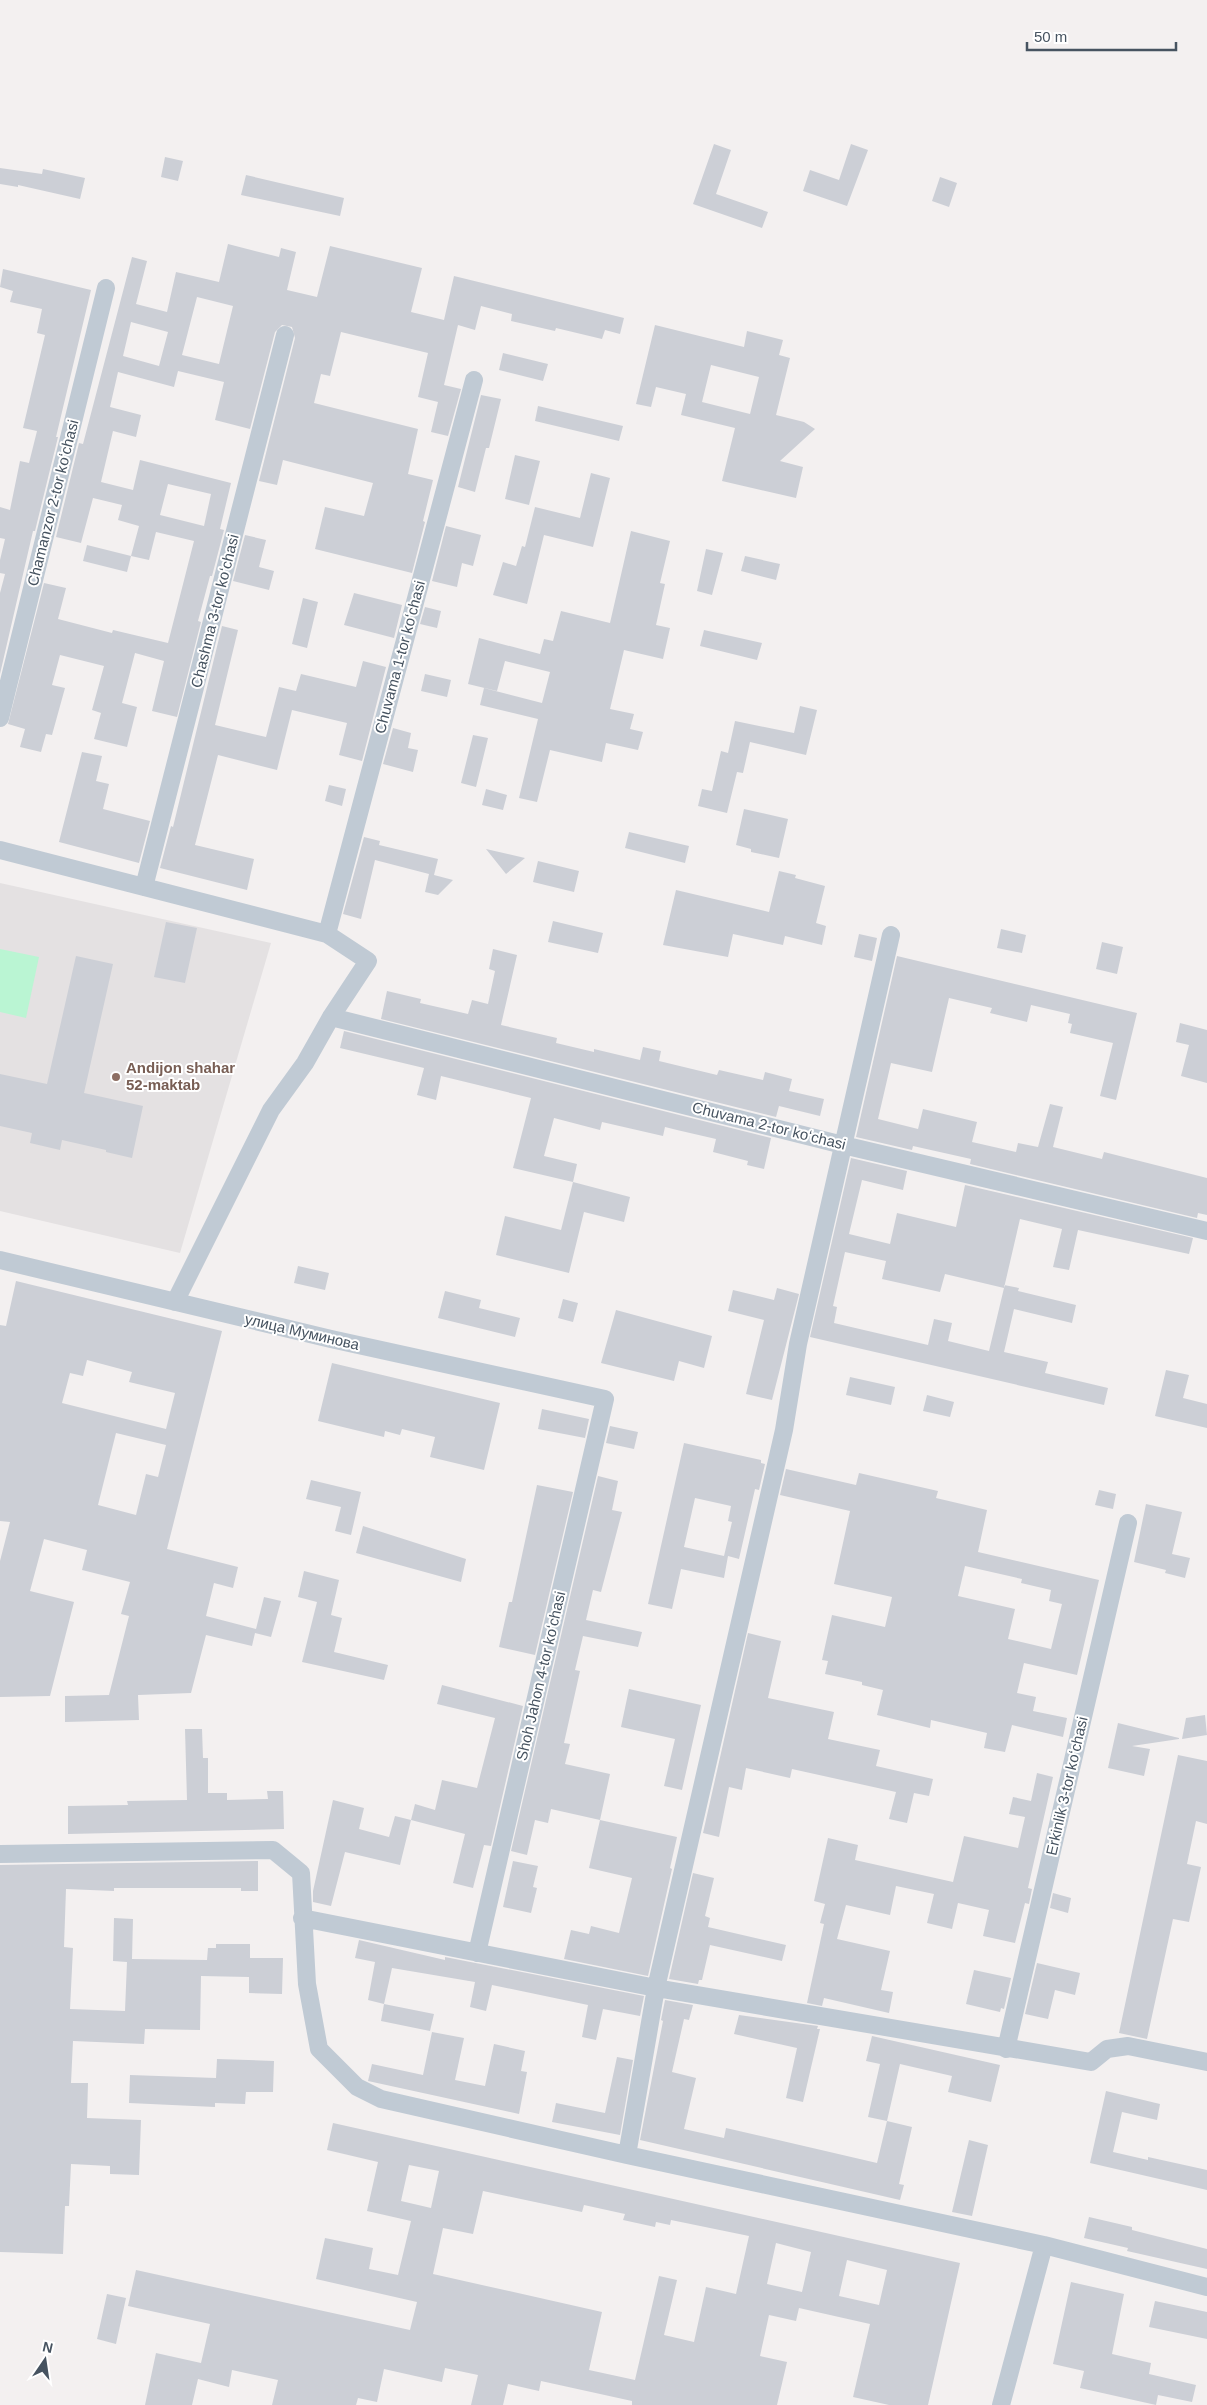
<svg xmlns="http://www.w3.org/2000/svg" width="1207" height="2405" font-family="Helvetica,sans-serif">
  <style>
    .education { fill: #e4e1e2 }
    .green { fill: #baf5d3 }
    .building { fill: #cccfd6; fill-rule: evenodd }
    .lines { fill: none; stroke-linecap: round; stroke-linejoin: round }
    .minor { stroke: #c0cad4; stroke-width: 18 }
    .education-dot { fill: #8d6e63; stroke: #fff; stroke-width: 2 }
    .labels { text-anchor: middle; stroke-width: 4; stroke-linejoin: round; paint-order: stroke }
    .street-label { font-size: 15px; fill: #465360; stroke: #fff }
    .education-label { font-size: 15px; font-weight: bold; fill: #785e54; stroke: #fff; text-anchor: start }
  </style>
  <rect width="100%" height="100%" fill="#f3f0f0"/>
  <path class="education" d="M0,883l271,60 -91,310 -180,-42z"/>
  <path class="green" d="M0,949l39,8 -13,61 -26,-6z"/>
  <path class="building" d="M714,144l17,6 -15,44 52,18 -6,16 -69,-24z
    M851,144l17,6 -21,56 -44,-15 7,-21 29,10z
    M165,157l18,4 -5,20 -17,-4z
    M0,168l42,6 1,-5 42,9 -5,21 -62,-14v2l-18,-3z
    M246,175l98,23 -4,18 -99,-21z
    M940,177l17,6 -8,24 -17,-6z
    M228,244l51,13 2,-9 15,4 -9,38 30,7 13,-51 92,22 -11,44 33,8 10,-44 170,42 -4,16 -15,-4 -3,9 -46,-11 -1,3 -44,-10 1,-7 -31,-8 -6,24 -17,-5 -14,60 17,4 -13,47 -17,-4 7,-30 -20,-5 10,-44 -87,-21 -11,44 -9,-2 -7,29 104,26 -10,45 25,6 -10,41 2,1 -13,51 -97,-24 10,-42 39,9 9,-33 -90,-23 -6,25 -18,-4 36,-143 -3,-11 -10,-2 -7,7 -25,97 -35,-9 9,-38 -46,-11 -4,16 -56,-15 -8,35 31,8 -5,22 -23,-6 -12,51 32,8 7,-30 91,23 -11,46 4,1 -12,46h-2l-12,45 3,1 -24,95 -25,-6 12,-50 -29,-8 -13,50 15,4 -10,40 -33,-8 7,-26 -9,-3 12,-44 -44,-11 -8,30 13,3 -13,47 -6,-1 -5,18 -21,-5 5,-18 -17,-5 36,-141 22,5 -8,31 54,14 1,-3 55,13 26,-102 -38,-9 -7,28 -18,-4 8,-30 -21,-6 4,-15 -29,-7 -12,45 -25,-6 23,-94 4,1 49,-187 15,4 -11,43 31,8 9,-40 43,10zM197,297l36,9 -14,58 -37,-9zM131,322l37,10 -9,34 -36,-10zM168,484l43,10 -7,32 -44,-11z
    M3,269l88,21 -35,147h2l-23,94h-2l-33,143v-81l5,-19 -5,-1v-13l5,-21 -5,-1v-31l10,3 10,-49 9,2 8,-32 -14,-3 22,-93 -8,-2 5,-24 -32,-7 3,-11 -13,-4z
    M655,325l89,22 3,-16 36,9 -4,15 11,3 -14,57 28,7 11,7 -35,32 23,6 -7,31 -74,-17 13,-53 -54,-13 5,-21 -30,-7 -5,20 -15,-3zM711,365l48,12 -9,37 -48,-12z
    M503,353l45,11 -5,17 -44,-11z
    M481,395l20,4 -12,49h-3l-11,44 -17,-5z
    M538,406l85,20 -4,15 -84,-20z
    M515,455l25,6 -11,44 -24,-6z
    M591,473l19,5 -17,69 -49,-12 -17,69 -34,-9 10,-33 13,4 6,-20 3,1 10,-40 45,11z
    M446,526l35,9 -8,31 -11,-3 -5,24 -25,-6z
    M631,531l39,10 -10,42 5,1 -9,41 14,3 -7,31 -39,-9 -14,59 24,5 -4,15 13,3 -5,18 -32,-7 -4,19 -52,-12 -13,52 -18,-4 19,-79 -58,-14 4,-17 58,15 8,-31 -45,-11 -8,30 -29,-7 11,-46 61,16 4,-15 9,2 8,-30 49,12z
    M245,535l21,5 -7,27 15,4 -5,19 -36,-9z
    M87,545l44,11 -4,16 -44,-11z
    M706,549l17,4 -11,42 -15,-4z
    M745,556l35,8 -4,16 -35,-9z
    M354,593l48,12 -8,33 -50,-13z
    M303,598l15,4 -11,46 -15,-4z
    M425,607l16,4 -4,17 -17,-4z
    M222,626l16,4 -23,95 51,12 13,-50 17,4 5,-17 55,13 7,-26 23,6 -24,94 -23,-6 8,-32 -55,-13 -15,60 -59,-15 -23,90 59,14 -7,31 -87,-22 11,-42 2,1z
    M704,630l58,13 -5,17 -57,-14z
    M425,674l26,6 -4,17 -26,-6z
    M800,706l17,4 -11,45 -56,-13 -7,31 -6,-1 -10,41 -29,-7 4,-17 10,2 9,-40 7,2 7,-32 59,12z
    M393,728l18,5 -3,15 10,2 -5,22 -30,-8z
    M473,735l15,3 -12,49 -15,-4z
    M82,752l20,4 -6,25 13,3 -6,25 47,12 -11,42 -80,-21z
    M329,785l17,4 -4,17 -17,-5z
    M486,789l21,6 -4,15 -21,-5z
    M744,809l44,10 -9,39 -28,-6v-3l-15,-4z
    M629,832l60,14 -4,17 -60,-15z
    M364,837l16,4 -1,4 59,14 -4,16 19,5 -15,15 -13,-3 4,-18 -54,-14 -14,59 -18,-5z
    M486,849l39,9 -19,16z
    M538,861l41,10 -5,21 -41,-10z
    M779,871l17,4 -1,3 30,8 -9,37 10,3 -4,19 -37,-9 -2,9 -50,-11 -5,23 -65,-12 13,-55 93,22z
    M553,921l50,12 -5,20 -50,-11z
    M166,922l31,6 -12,55 -31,-6z
    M1001,929l25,6 -4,18 -25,-5z
    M859,934l18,4 -5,23 -18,-4z
    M1102,942l21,5 -6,27 -21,-5z
    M493,949l24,6 -16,70 56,13 -1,5 38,9v-3l46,11 3,-13 18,4 -2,10 58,14 2,-5 44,10 2,-8 27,7 -3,12 35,8 -4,17 -41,-10 -3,11 -395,-98 6,-28 34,8 -1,4 48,11 4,-14 16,4 7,-33 -6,-2z
    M76,956l37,8 -29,129 59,13 -11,52 -26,-6v-2l-44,-10 -2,10 -30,-7 2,-10 -32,-7v-52l47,10z
    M897,956l240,57 -21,87 -16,-4 13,-53 -43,-10 2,-9 -4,-1 2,-9 -39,-9 -4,17 -37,-9 2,-5 -43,-10 -17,74 -41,-9 -13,56 40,10 5,-20 54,13 -5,20 44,10 2,-9 20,4 12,-43 13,3 -10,40 49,12 2,-7 103,26v37l-9,-2 -1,5 -227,-54 1,-5 -58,-13 -1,4 -56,-13z
    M1180,1023l27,7v53l-26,-7 8,-31 -13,-3z
    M344,1031l427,107 -7,31 -17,-4 1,-4 -35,-9 3,-13 -39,-9 -12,-3 -2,9 -61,-14 -2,8 -46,-12 -10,38 33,8 -4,18 -60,-14 18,-70 -90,-22 -5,24 -19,-5 7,-27 -84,-20z
    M851,1158l56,13 -4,19 -41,-10 -13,54 41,10 7,-31 59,14 9,-42 228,53 -4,16 -111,-24 -9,40 -16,-3 9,-38 -42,-10 -16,69v-3l15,3 -1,3 58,14 -4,18 -58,-14 -10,43 44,10 -3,11 63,15 -4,17 -294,-68zM845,1252l41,9 -4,18 58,13 5,-18 59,14 -15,63 -41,-10 4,-18 -18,-4 -6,26 -94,-22 3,-16 -4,-1z
    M573,1182l57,15 -6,25 -40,-10 -15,61 -73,-18 9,-39 56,14z
    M298,1266l31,7 -4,17 -31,-7z
    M16,1281l206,50 -55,218 71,18 -5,21 -19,-5 -8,33 50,13 8,-32 17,4 -10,36 -16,-4 -3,13 -46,-11 -15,58 -53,2 1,25 -74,2v-26l44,-1 20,-79 -8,-2 9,-32 -48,-12 5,-20 -43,-11 -14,52 44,11 -24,94 -50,1v-136l10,-39 -10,-1v-196l6,1zM87,1360l45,12 -3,10 46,11 -9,36 -104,-26 8,-30 13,3zM116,1433l50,12 -8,32 -12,-3 -10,41 -38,-10z
    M777,1288l22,6 -27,106 -26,-6 18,-74 -36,-9 5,-21 41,10z
    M445,1291l36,9 -2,8 41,10 -5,19 -77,-19z
    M563,1299l15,4 -5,19 -15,-4z
    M616,1310l96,26 -8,32 -25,-7 -5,20 -73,-18z
    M332,1363l168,40 -16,67 -54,-13 5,-20 -33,-8 -2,6 -15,-4 -1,6 -66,-16z
    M1166,1370l23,5 -6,23 24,6v24l-52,-12z
    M850,1377l45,10 -4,18 -45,-10z
    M927,1395l27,7 -4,15 -27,-6z
    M542,1409l47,10 -4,19 -47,-9z
    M610,1426l28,6 -4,17 -28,-6z
    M684,1443l77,17v3l4,1 -6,26 -4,-1 -16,70 -11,-3 -4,22 -43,-9 -9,40 -24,-5zM695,1498l36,8 -3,15 4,1 -8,34 -40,-9z
    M786,1469l70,16 3,-12 79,18 -2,7 51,12 -9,42 121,28 -22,95 -53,-12 -7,30 19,4 -3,14 34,7 -4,19 -51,-12 -7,27 -21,-4 3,-15 -56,-13 -1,8 -53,-13 6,-25 -21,-5v-3l-37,-8 3,-13 -6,-1 10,-45 53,12 7,-30 -58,-13 16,-73 -70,-16zM965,1566l57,13 -1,4 30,7 -2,11 13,3 -11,45 -43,-10 7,-30 -57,-13z
    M598,1476l20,5 -6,29 10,2 -21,80 -8,-2 -7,30 56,12 -4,15 -55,-11 -8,34 5,1 -16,72 6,1 -5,20 45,10 -10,46 -49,-11 -3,14 -13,-3 -8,35 -16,-4z
    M311,1480l50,12 -10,43 -16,-4 6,-24 -35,-8z
    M537,1485l36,7 -38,163 -36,-8 10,-45h3z
    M1099,1490l17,4 -3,15 -18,-4z
    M1146,1504l36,8 -10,42 18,4 -5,20 -20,-5 1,-3 -32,-8z
    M363,1526l103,33 -5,23 -105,-29z
    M304,1571l35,9 -8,35 11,3 -8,34 54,13 -4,15 -82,-18 15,-60 -19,-5z
    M748,1633l33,8 -13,57 66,14 -6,27 52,11 -4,16 57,13 -4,17 -15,-3 -7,30 -18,-4 7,-27 -104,-23 -2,9 -44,-10 -4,22 -13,-3 -10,50 -16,-4z
    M442,1685l81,21 -32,140 -7,-1 -11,43 -20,-5 12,-49 -54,-14 4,-16 20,6 7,-30 35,8 18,-70 -58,-14z
    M629,1689l72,16 -19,85 -18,-4 11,-47 -54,-12z
    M1205,1715l2,20 -25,4 4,-21z
    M1118,1723l61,15v1l-47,7 18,3 -6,27 -36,-8z
    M185,1729h17l1,29h5v35h19v7l41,-1 -1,-8h16l1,38 -216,5v-28l60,-1 -1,-4 60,-1z
    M1178,1755l29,6v63l-11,-3 -9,43 14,3 -12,55 -16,-3 -26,120 -28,-6z
    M1037,1773l16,4 -25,111 4,1 -3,15 -4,-1 -10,40 -32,-7 6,-26 -31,-7 -6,26 -25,-6 7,-29 -38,-8 -6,29 -44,-10 -9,34 53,12 -9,39 12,2 -4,21 -65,-15 -2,8 -15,-3 17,-79 -4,-1 5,-19 -11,-3 14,-63 30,7 -3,15 98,22 11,-46 54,12 7,-31 -16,-3 4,-17 18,4z
    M333,1800l31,8 -5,21 30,8 6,-21 16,4 -11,45 -55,-13 -14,54 -18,-4v-11z
    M600,1820l77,17 -7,31 2,1 -24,107 -84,-17 7,-29 18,4 2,-8 28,7 13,-55 -43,-10z
    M258,1861v30h-17v-3h-127v3l-48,-2 -2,58 9,1 -3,61 55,2 2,-49 -14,-1 1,-43 19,1 -1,40 75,1 1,-12h8v-4h34v14h33l-1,36 -33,-1v-16l-48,-1 -1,54 -55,-1 -1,15 -71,-3 -2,42h17l-1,35 54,2 -2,55 -29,-1v-8l-39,-2 -2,42h-4l-2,48 -63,-2v-387z
    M513,1861l25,5 -5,21 4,1 -6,25 -28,-6z
    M693,1873l21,5 -9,38 5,2 -2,9 78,18 -4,16 -72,-16 -8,35h-3l-1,4 -29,-5z
    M1053,1893l18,5 -3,15 -18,-5z
    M359,1940l86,20v-3l199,39 -4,20 -37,-7 -7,31 -14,-3 6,-32 -96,-20 -6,26 -16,-4 5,-25 -83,-14 -8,36 -16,-4 7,-38 -20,-4z
    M1037,1963l43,10 -5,22 -20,-5 -7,29 -23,-5z
    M974,1970l37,8 -7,31 -3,-1 -1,4 -34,-8z
    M665,2000l28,5 -4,15 -5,-1 -12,53 24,6 -12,51 40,9 2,-10 151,35 10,-42 25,6 -13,57 5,1 -4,15 -260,-60 23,-119 -2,-1z
    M384,2004l50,10 -4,17 -49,-10z
    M739,2015l79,11 -1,3h3l-17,73 -17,-4 11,-50 -63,-14z
    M432,2032l32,6 -9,42 30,6 9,-42 31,7 -4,20 6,1 -8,42 -151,-33 4,-17 51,11z
    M872,2036l128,29 -9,37 -43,-10 4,-16 -52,-12 -13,57 -19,-4 12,-53 -14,-3z
    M617,2057l16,3 -13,75 -68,-13 4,-19 49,10z
    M217,2059l57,2 -1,31h-27l-1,12 -30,-1v4l-86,-4 1,-28 86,3z
    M1106,2091l54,13 -3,16 -35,-8 -9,40 35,8v-3l59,13v20l-117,-27z
    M333,2123l627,140 -32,142h-39l-36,-8 17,-73 -71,-16 -3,13 -27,-6 -9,41 27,6 -10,43h-145v-4l-91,-20 -2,10 -31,-7 -5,21h-32l7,-30 -33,-7 -3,14 -58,-13 -7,33 -19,-4 -2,7h-84l6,-25 -46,-10 -3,17 -31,-8 -6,26h-47l11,-52 45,10 9,-39 -82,-18 8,-36 274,60 7,-28 -101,-23 9,-41 48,10 -4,21 29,6 13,-54 -44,-10 11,-49 -51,-12zM409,2165l30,6 -8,37 -30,-7zM483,2191l99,21 2,-7 41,9 -2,6 32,7 1,-5 14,3 1,-5 78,16 -13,58 -30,-7 -12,55 -30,-7 13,-55 -18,-4 -24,104 -46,-10 13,-58 -169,-38 10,-46 30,6zM776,2243l35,9 -9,40 -35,-8zM847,2260l40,10 -8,35 -40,-9z
    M969,2140l19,5 -16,71 -20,-4z
    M1089,2217l43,10v3l75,19v20l-80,-18 1,-3 -44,-10z
    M1071,2282l53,12 -12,60 39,9 -2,11 47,11 -4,17 -34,-7 -2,10 -76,-17 4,-17 -31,-7z
    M107,2294l19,4 -10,46 -19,-5z
    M1155,2301l52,11v27l-58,-12z"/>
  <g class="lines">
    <path class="minor" d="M0,718l106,-430
      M0,850l327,84 41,27 -37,56 -26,46 -34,47 -96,192
      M144,887l141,-552
      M327,934l147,-554
      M331,1017l512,128 364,86
      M0,1260l331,79 274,60 -128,554
      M0,1854l273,-4 28,23 6,111 12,65 38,38 24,12 246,56 417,90 -43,160
      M302,1918l354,70 435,74 16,-13 21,-3 79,16
      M1006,2049l122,-526
      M627,2155l29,-167 128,-558 14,-86 93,-409
      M1044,2245l163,42"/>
  </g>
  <circle class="education-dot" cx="116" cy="1077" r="5"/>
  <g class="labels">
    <g class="street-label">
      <text transform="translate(53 503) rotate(-76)" y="5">Chamanzor 2-tor koʻchasi</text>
      <text transform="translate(215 611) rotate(-76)" y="5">Chashma 3-tor koʻchasi</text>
      <text transform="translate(400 657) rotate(-75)" y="5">Chuvama 1-tor koʻchasi</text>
      <text transform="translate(769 1126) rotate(14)" y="5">Chuvama 2-tor koʻchasi</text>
      <text transform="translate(302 1332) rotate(13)" y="5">улица Муминова</text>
      <text transform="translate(541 1676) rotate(-77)" y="5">Shoh Jahon 4-tor koʻchasi</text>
      <text transform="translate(1067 1786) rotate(-77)" y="5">Erkinlik 3-tor koʻchasi</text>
    </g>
    <g class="education-label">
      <text x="126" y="1073">Andijon shahar<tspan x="126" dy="17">52-maktab</tspan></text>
    </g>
  </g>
  <g transform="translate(45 2360) rotate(13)" stroke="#ffffff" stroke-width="4" paint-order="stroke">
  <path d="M0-4L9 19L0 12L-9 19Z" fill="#465360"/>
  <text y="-8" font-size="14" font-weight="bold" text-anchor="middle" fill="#465360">N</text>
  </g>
  <path d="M1027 42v8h149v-8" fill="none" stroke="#465360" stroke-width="2.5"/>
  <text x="1034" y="42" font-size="15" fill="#465360" stroke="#ffffff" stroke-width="4" paint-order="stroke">50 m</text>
</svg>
